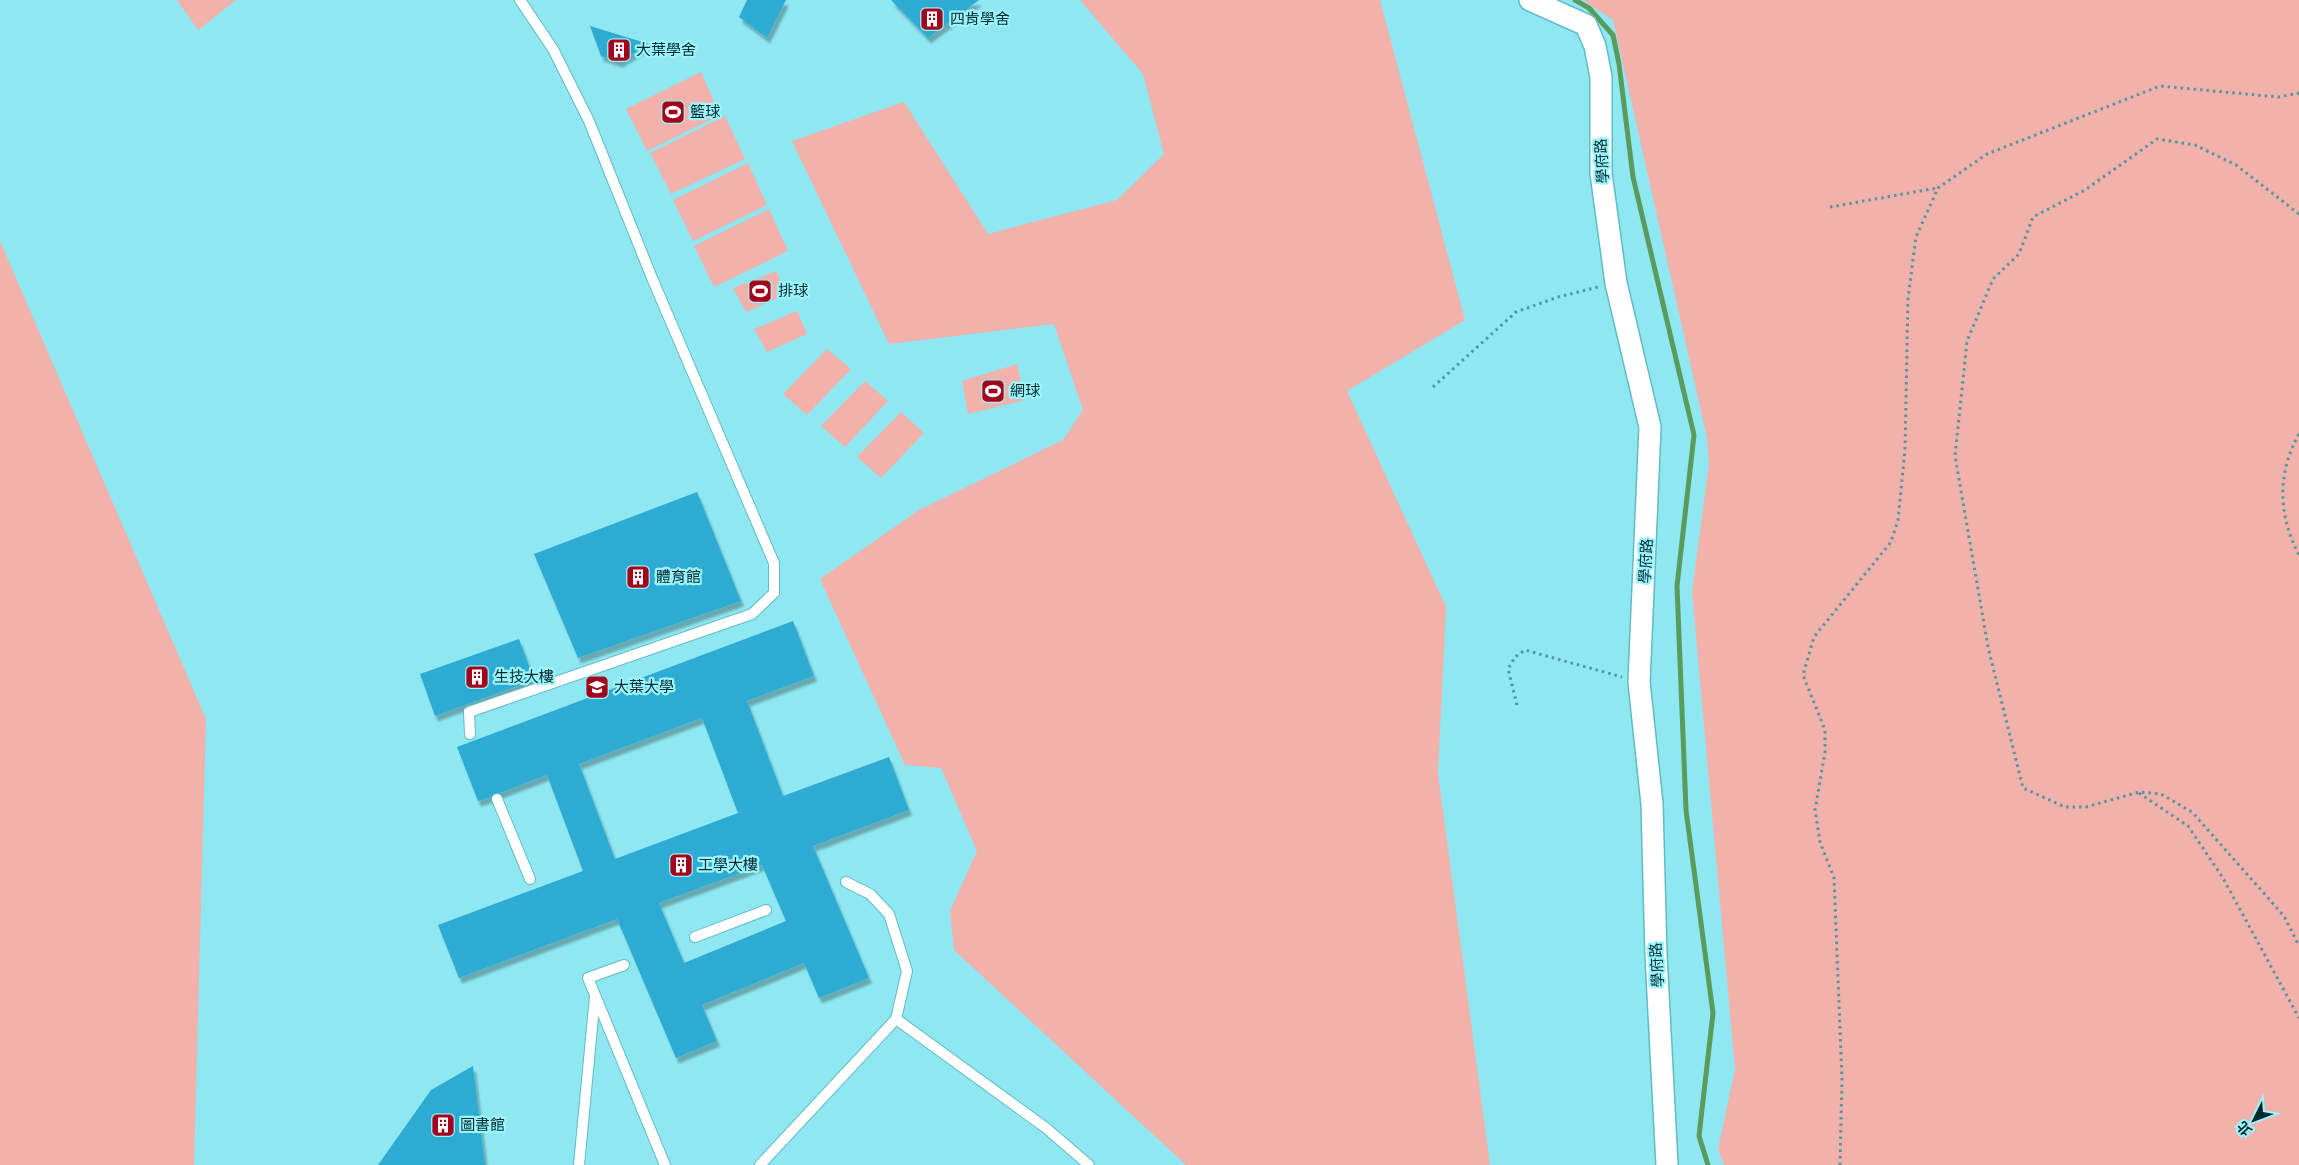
<svg xmlns="http://www.w3.org/2000/svg" width="2299" height="1165" font-family="'Alegreya Sans','Noto Sans TC',sans-serif">
  <style>
    .green { fill: #f3b1ac }
    .lines { fill: none; stroke-linecap: round; stroke-linejoin: round }
    .stream { stroke: #599b5a; stroke-width: 5 }
    .building { fill: #2eabd2; fill-rule: evenodd; filter: url(#shadow) }
    .service-casing { stroke: #61bbc4; stroke-width: 12 }
    .minor-casing { stroke: #61bbc4; stroke-width: 24 }
    .path { stroke: #52969e; stroke-width: 3; stroke-dasharray: 2.5 4; stroke-linecap: butt }
    .service { stroke: #fff; stroke-width: 10 }
    .minor { stroke: #fff; stroke-width: 21 }
    .labels { text-anchor: middle; stroke-width: 4.5; stroke-linejoin: round; paint-order: stroke }
    .poi-label { font-size: 15px; fill: #012a2e; stroke: #9bf5fe; text-anchor: start }
    .street-label { font-size: 15px; fill: #012a2e; stroke: #9bf5fe }
  </style>
  <defs>
    <filter id="shadow"><feDropShadow dx="3" dy="5.5" stdDeviation="1" flood-color="#0004"/></filter>
  </defs>
  <rect width="100%" height="100%" fill="#8ee7f1"/>
  <path class="green" d="M177,0h59l-38,30z
    M1080,0h300l85,320 -118,71 99,216 -8,166 52,392h-304l-232,-215 -4,-39 27,-60 -36,-83 -36,-3 -85,-186 99,-69 144,-70 20,-30 -29,-86 -165,20 -97,-203 112,-39 84,132 129,-34 47,-46 -21,-80z
    M1583,0h716v1165h-575l-6,-16 17,-80 -43,-477 17,-129 -2,-25 -94,-418z
    M701,72l19,43 -73,36 -21,-42z
    M725,116l20,43 -74,35 -21,-41z
    M748,163l19,42 -74,36 -20,-41z
    M769,209l19,42 -74,36 -20,-41z
    M0,241l206,478 -12,446h-194z
    M776,271l10,23 -40,18 -13,-24z
    M797,311l10,23 -40,18 -13,-23z
    M827,349l24,20 -44,46 -24,-21z
    M1017,364l8,36 -57,14 -6,-33z
    M865,381l23,20 -43,46 -24,-21z
    M901,412l23,21 -43,45 -24,-21z"/>
  <g class="lines">
    <path class="stream" d="M1575,0l14,8 24,27 6,29 14,113 61,258 -17,151 9,224 27,203 -14,123 9,29"/>
  </g>
  <path class="building" d="M747,0h39l-19,38 -28,-21z
    M891,0h88l-51,38z
    M590,26l59,18 -29,18 -19,-6z
    M697,492l44,109 -163,57 -44,-104z
    M793,621l21,55 -67,25 36,95 106,-39 20,53 -96,36 56,132 -50,20 -15,-35 -102,42 15,36 -41,17 -59,-139 -158,59 -21,-53 145,-54 -36,-96 -47,18h-5l-4,4 -13,4 -21,-54zM702,718l36,95 -123,46 -36,-95zM762,865l24,56 -102,42 -25,-60z
    M519,639l15,41 -99,36 -15,-42z
    M473,1066l12,99h-107l53,-75z"/>
  <g class="lines">
    <g class="service-casing">
      <path id="service" d="M470,734l-1,-22 283,-98 22,-21v-30l-122,-285 -63,-157 -36,-72 -33,-49
        M497,799l33,80
        M846,882l24,12 19,20 18,57 -11,48
        M695,937l71,-27
        M624,965l-36,13 77,187
        M579,1165l16,-169
        M760,1165l136,-146 150,109 43,37"/>
    </g>
    <g class="minor-casing">
      <path id="minor" d="M1530,0l56,25 9,21 6,31v96l15,110 34,144 -11,255 13,122 4,151 11,210"/>
    </g>
    <path class="path" d="M1830,207l107,-19
      M2299,214l-63,-49 -41,-20 -38,-6 -72,51 -52,27 -14,37 -26,25 -26,62 -12,115 33,191 35,141 42,19h21l53,-15 22,2 31,18 92,104 15,30
      M1433,387l83,-75 42,-15 40,-10
      M2299,434c-22,39 -21,81 0,121
      M1517,705l-9,-36 7,-12 10,-7 97,27
      M2139,793l49,33 35,52 76,140
      M1840,1165l2,-86 -8,-201 -14,-36 -5,-32 10,-58v-22l-22,-55 11,-38 77,-95 7,-22 7,-70 3,-152 8,-61 22,-49 49,-34 173,-68 118,11 21,-4"/>
    <use href="#service" class="service"/>
    <use href="#minor" class="minor"/>
  </g>
  <defs>
    <g id="building-square" transform="scale(1.25)"><rect x="-9" y="-9" width="18" height="18" rx="4" fill="#a2051b" stroke="#9bf5fe"/><path d="M-4-6H4V6H1V3H-1V6H-4ZM-2.5-4.3h1.7v1.8h-1.7ZM.8-4.3h1.7v1.8H.8ZM-2.5-1h1.7V.8h-1.7ZM.8-1h1.7V.8H.8Z" fill="#fff"/></g>
    <g id="stadium-square" transform="scale(1.25)"><rect x="-9" y="-9" width="18" height="18" rx="4" fill="#a2051b" stroke="#9bf5fe"/><path d="M0-5a6.5 5 0 1 0 0 10a6.5 5 0 1 0 0-10ZM-3.5-1.8h7v3.6h-7Z" fill="#fff"/></g>
    <g id="university-square" transform="scale(1.25)"><rect x="-9" y="-9" width="18" height="18" rx="4" fill="#a2051b" stroke="#9bf5fe"/><path d="M0-5L7-2L0 1L-7-2ZM-4 1L0 2.5L4 1V4Q0 6-4 4Z" fill="#fff"/></g>
  </defs>
  <g fill-rule="evenodd">
    <use href="#building-square" x="932" y="19"/>
    <use href="#building-square" x="619" y="50"/>
    <use href="#stadium-square" x="673" y="112"/>
    <use href="#stadium-square" x="760" y="291"/>
    <use href="#stadium-square" x="993" y="391"/>
    <use href="#building-square" x="638" y="577"/>
    <use href="#building-square" x="477" y="677"/>
    <use href="#university-square" x="597" y="687"/>
    <use href="#building-square" x="681" y="865"/>
    <use href="#building-square" x="443" y="1125"/>
  </g>
  <g class="labels">
    <g class="poi-label">
      <text x="950" y="24">四肯學舍</text>
      <text x="636" y="55">大葉學舍</text>
      <text x="690" y="117">籃球</text>
      <text x="778" y="296">排球</text>
      <text x="1010" y="396">網球</text>
      <text x="656" y="582">體育館</text>
      <text x="494" y="682">生技大樓</text>
      <text x="614" y="692">大葉大學</text>
      <text x="698" y="870">工學大樓</text>
      <text x="460" y="1130">圖書館</text>
    </g>
    <g class="street-label">
      <text transform="translate(1602 161) rotate(-93)" y="5">學府路</text>
      <text transform="translate(1646 561) rotate(-87)" y="5">學府路</text>
      <text transform="translate(1657 965) rotate(-93)" y="5">學府路</text>
    </g>
  </g>
  <g transform="translate(2254 1120) rotate(228)" stroke="#9bf5fe" stroke-width="4" paint-order="stroke">
  <path d="M0-4L9 19L0 12L-9 19Z" fill="#012a2e"/>
  <text y="-8" font-size="14" font-weight="bold" text-anchor="middle" fill="#012a2e">北</text>
  </g>
</svg>
